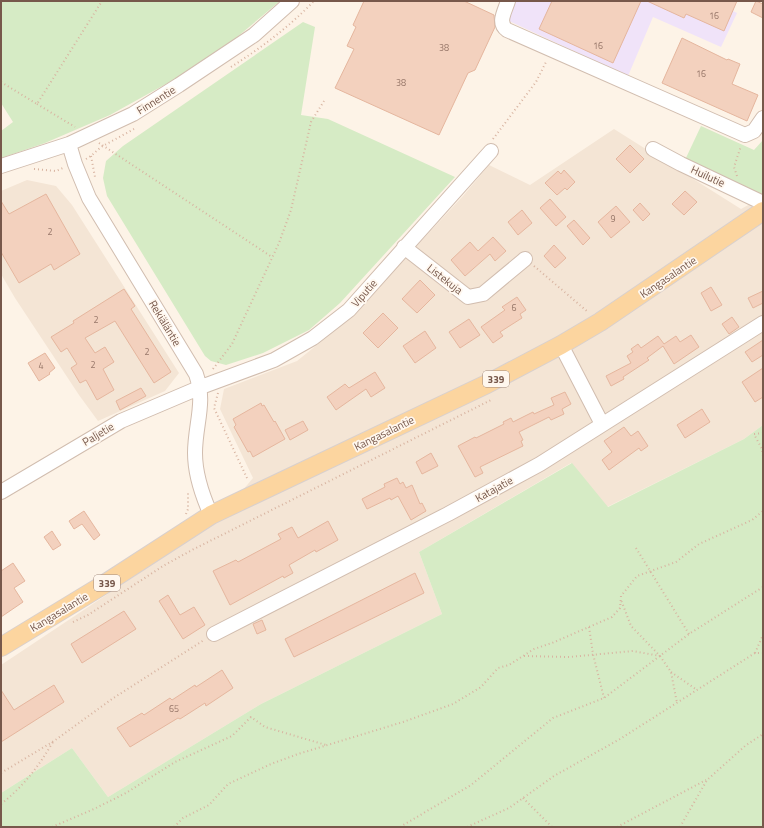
<svg xmlns="http://www.w3.org/2000/svg" width="764" height="828" font-family="'Titillium Web',sans-serif">
  <style>
    .residential { fill: #f4e5d5 }
    .education { fill: #f0e3f9 }
    .green { fill: #d6ebc5 }
    .building { fill: #f3d1be; stroke: #e5b69e }
    .lines { fill: none; stroke-linecap: round; stroke-linejoin: round }
    .minor-casing { stroke: #d1bdaf; stroke-width: 16 }
    .major-casing { stroke: #d9d0cd; stroke-width: 20 }
    .path { stroke: #d8b4a1; stroke-width: 2; stroke-dasharray: 1 3; stroke-linecap: butt }
    .minor { stroke: #fff; stroke-width: 14 }
    .major { stroke: #fcd59f; stroke-width: 18 }
    .labels { text-anchor: middle; stroke-width: 3.5; stroke-linejoin: round; paint-order: stroke }
    .number-label { font-size: 9px; fill: #967668 }
    .shield { fill: #fff7ee; stroke: #a0887c; stroke-width: 1 }
    .shield-label { font-size: 10px; font-weight: bold; fill: #77584b }
    .street-label { font-size: 11px; fill: #77584b; stroke: #fff7ee }
  </style>
  <rect width="100%" height="100%" fill="#fdf3e7"/>
  <path class="residential" d="M614,129l127,80 22,-12v228l-19,14 -137,68 -36,-44 -152,89 23,62 -181,90 -153,93 -36,-49 -71,45v-128l215,-143 37,-44 -33,-69 4,-20 73,-28 51,-41 115,-124 26,-31 41,20z
    M27,180l29,6 16,19 107,168 -14,18 -67,30 -19,-26 -64,-97 -14,-24v-83z"/>
  <path class="education" d="M516,1h221l-4,10 4,2 -16,34 -68,-30 -25,59 -121,-56z"/>
  <path class="green" d="M1,1h279l-44,37 -61,41 -65,36 -65,28 -44,15v-27l12,-9 -12,-19z
    M303,22l12,5 -14,88 27,4 127,58 -115,126 -31,27 -46,23 -37,12 -15,-4 -6,-5 -98,-160 -4,-18 3,-17 17,-15z
    M701,126l53,24 9,-10v57l-78,-37z
    M763,425v402h-762v-34l71,-45 36,49 153,-93 181,-90 -23,-62 153,-89 36,44 136,-68z"/>
  <path class="building" d="M364,1h100l30,14 1,12 -20,43 -7,3 -29,62 -104,-47 19,-39 -7,-3 9,-19 -3,-2z
    M552,1h89l-28,62 -74,-34z
    M647,1h90l-13,30 -38,-17 -2,4z
    M756,1l7,3v14l-12,-6z
    M682,38l45,22 1,-1 12,5 -8,20 26,11 -11,26 -85,-38z
    M630,145l14,14 -14,14 -14,-14z
    M564,170l11,12 -8,8 -2,-2 -8,7 -12,-12 13,-12 3,3z
    M685,191l12,11 -13,13 -12,-11z
    M46,194l34,60 -26,16 -3,-6 -32,19 -18,-31v-51l8,13z
    M550,199l16,18 -10,9 -16,-18z
    M640,203l10,11 -7,7 -10,-11z
    M616,206l14,16 -19,16 -13,-16z
    M522,210l10,13 -14,12 -10,-13z
    M574,220l16,18 -7,7 -16,-19z
    M493,237l13,14 -11,10 -5,-7 -25,22 -14,-16 19,-18 8,9z
    M554,245l12,13 -11,10 -11,-12z
    M420,280l15,15 -18,18 -15,-14z
    M711,287l11,18 -11,6 -10,-18z
    M124,289l11,17 -4,3 40,63 -17,11 -39,-62 -30,17 10,15 10,-6 9,15 -11,7 11,21 -17,10 -11,-20 -6,3 -9,-15 6,-4 -10,-16 -6,4 -10,-15 23,-14 -1,-2z
    M763,291v12l-10,5 -5,-10z
    M517,297l9,13 -6,4 2,4 -22,14 3,4 -10,7 -12,-16 24,-17 -3,-3z
    M383,313l15,15 -20,20 -15,-15z
    M732,317l7,10 -10,7 -7,-10z
    M469,319l11,16 -20,13 -11,-16z
    M425,331l11,17 -21,15 -12,-17z
    M691,335l8,12 -25,17 -11,-18 -16,12 2,2 -26,17 1,2 -13,7 -5,-10 25,-13 -4,-7 6,-4 -2,-3 7,-5 3,4 17,-12 6,8 12,-8 4,6z
    M763,340v15l-11,7 -7,-10z
    M45,353l10,15 -6,5 1,1 -11,7 -11,-18z
    M763,368v29l-8,5 -13,-20z
    M375,372l10,16 -14,9 -5,-8 -30,21 -9,-13 18,-13 4,4z
    M141,388l5,8 -26,14 -4,-9z
    M565,392l6,12 -9,5 2,5 -13,6 -2,-3 -30,15 4,8 -2,1 2,5 -43,21 3,6 -8,4 -17,-31 17,-9 1,1 28,-14 -1,-2 8,-4 2,4 20,-10 1,2 20,-9 -3,-7z
    M261,403l1,3 2,-1 10,17 1,-1 10,18 -32,18 -3,-6 -2,1 -14,-25 2,-2 -3,-6z
    M702,409l8,13 -25,16 -8,-13z
    M303,421l5,9 -18,10 -5,-10z
    M624,427l7,9 7,-5 10,15 -7,5 -2,-3 -30,22 -7,-10 10,-8 -8,-11z
    M431,453l7,13 -16,8 -6,-12z
    M397,478l3,6 3,-2 3,6 6,-3 8,19 2,-1 4,8 -15,9 -13,-24 -7,4 -1,-2 -23,11 -5,-10 23,-12 -1,-3z
    M84,511l16,24 -6,5 -12,-16 -8,5 -5,-8z
    M328,521l10,19 -22,12 -1,-2 -26,15 4,8 -9,5 -1,-2 -53,29 -17,-34 23,-11 2,2 43,-23 -3,-5 14,-7 6,11z
    M52,531l9,14 -8,5 -9,-13z
    M13,563l12,18 -11,7 9,14 -22,15v-46z
    M415,573l9,20 -130,64 -9,-18z
    M168,595l12,20 14,-8 11,18 -22,14 -24,-38z
    M124,611l12,18 -54,34 -11,-19z
    M262,620l4,10 -9,4 -4,-10z
    M222,670l11,18 -27,18 -1,-3 -25,16 -2,-1 -48,29 -13,-19 25,-15 2,2 26,-17 2,2 23,-15 1,2z
    M54,685l10,17 -63,40v-52l13,20z"/>
  <g class="lines">
    <g class="minor-casing">
      <path id="minor" d="M508,1c-3,10 -11,22 -1,29l238,105 9,-4 9,-13
        M69,144l6,20 14,34 107,176c10,29 -1,50 -1,79 0,22 7,42 16,62
        M653,149l28,15 82,39
        M1,166l68,-22 64,-30 46,-29 75,-50 38,-34
        M404,247l64,50 15,-3 42,-35
        M561,345l41,79
        M1,492l120,-71 80,-34 73,-27 39,-22 36,-28 142,-159
        M214,634l234,-120 92,-50 223,-141"/>
    </g>
    <g class="major-casing">
      <path id="major" d="M1,647l102,-62 108,-70 276,-131 74,-39 39,-23 163,-111"/>
    </g>
    <path class="path" d="M231,67c30,-19 58,-40 83,-66
      M1,82l36,22 65,-103
      M37,104l38,23
      M493,139l43,-57 11,-22
      M99,143l173,114
      M91,156l4,21
      M86,159l5,-3 10,-9 33,-18
      M34,169l22,2 7,-3
      M737,176l-3,-9 7,-21
      M534,266l54,46
      M213,369l19,-25 47,-101 12,-33 20,-88 13,-21
      M218,393l-4,15 33,70
      M763,433l-9,1 8,15 1,7
      M186,514l2,-5v-18
      M636,548l53,86
      M73,622l15,-7 75,-49 29,-16 301,-151
      M589,627l4,27 11,44
      M755,653l8,-18
      M524,656l45,1 64,-6 27,5 -29,-30 -10,-26
      M660,656l11,16 6,31
      M671,672l26,18
      M1,773l53,-32 58,-42 92,-59
      M523,798l29,29
      M1,804c23,-18 37,-37 52,-62
      M52,827l42,-18 32,-16 49,-31 57,-26 19,-19 14,10 61,18
      M174,827l9,-9 26,-13 19,-21 43,-20 27,-10 105,-32 50,-18 28,-17 17,-19 11,-3 25,-16 18,-6 60,-26 8,-9 1,-12 16,-20 39,-14 23,-18 53,-24 11,-9
      M400,827l71,-42 82,-67 51,-20 85,-64 74,-47
      M467,827l42,-19 45,-32 66,-37 135,-86h8
      M617,827l89,-47
      M680,827l27,-47 38,-34 18,-12"/>
    <use href="#minor" class="minor"/>
    <use href="#major" class="major"/>
  </g>
  <g class="labels">
    <g class="number-label">
      <text x="714" y="19">16</text>
      <text x="598" y="49">16</text>
      <text x="444" y="51">38</text>
      <text x="701" y="77">16</text>
      <text x="401" y="86">38</text>
      <text x="613" y="222">9</text>
      <text x="50" y="235">2</text>
      <text x="514" y="311">6</text>
      <text x="96" y="323">2</text>
      <text x="147" y="355">2</text>
      <text x="93" y="368">2</text>
      <text x="41" y="369">4</text>
      <text x="174" y="712">65</text>
    </g>
    <g class="shield">
      <rect x="483" y="371" width="26" height="16" rx="3"/>
      <rect x="94" y="575" width="26" height="16" rx="3"/>
    </g>
    <g class="shield-label">
      <text x="496" y="383">339</text>
      <text x="107" y="587">339</text>
    </g>
    <g class="street-label">
      <text transform="translate(156 100) rotate(-32)" y="4">Finnentie</text>
      <text transform="translate(708 176) rotate(25)" y="4">Huilutie</text>
      <text transform="translate(668 277) rotate(-34)" y="4">Kangasalantie</text>
      <text transform="translate(445 279) rotate(38)" y="4">Listekuja</text>
      <text transform="translate(364 293) rotate(-49)" y="4">Viputie</text>
      <text transform="translate(165 323) rotate(59)" y="4">Rekiäläntie</text>
      <text transform="translate(384 433) rotate(-26)" y="4">Kangasalantie</text>
      <text transform="translate(98 434) rotate(-31)" y="4">Paljetie</text>
      <text transform="translate(494 489) rotate(-29)" y="4">Katajatie</text>
      <text transform="translate(59 612) rotate(-31)" y="4">Kangasalantie</text>
    </g>
  </g>
  <rect width="764" height="828" fill="none" stroke="#77584b" stroke-width="4"/>
</svg>
